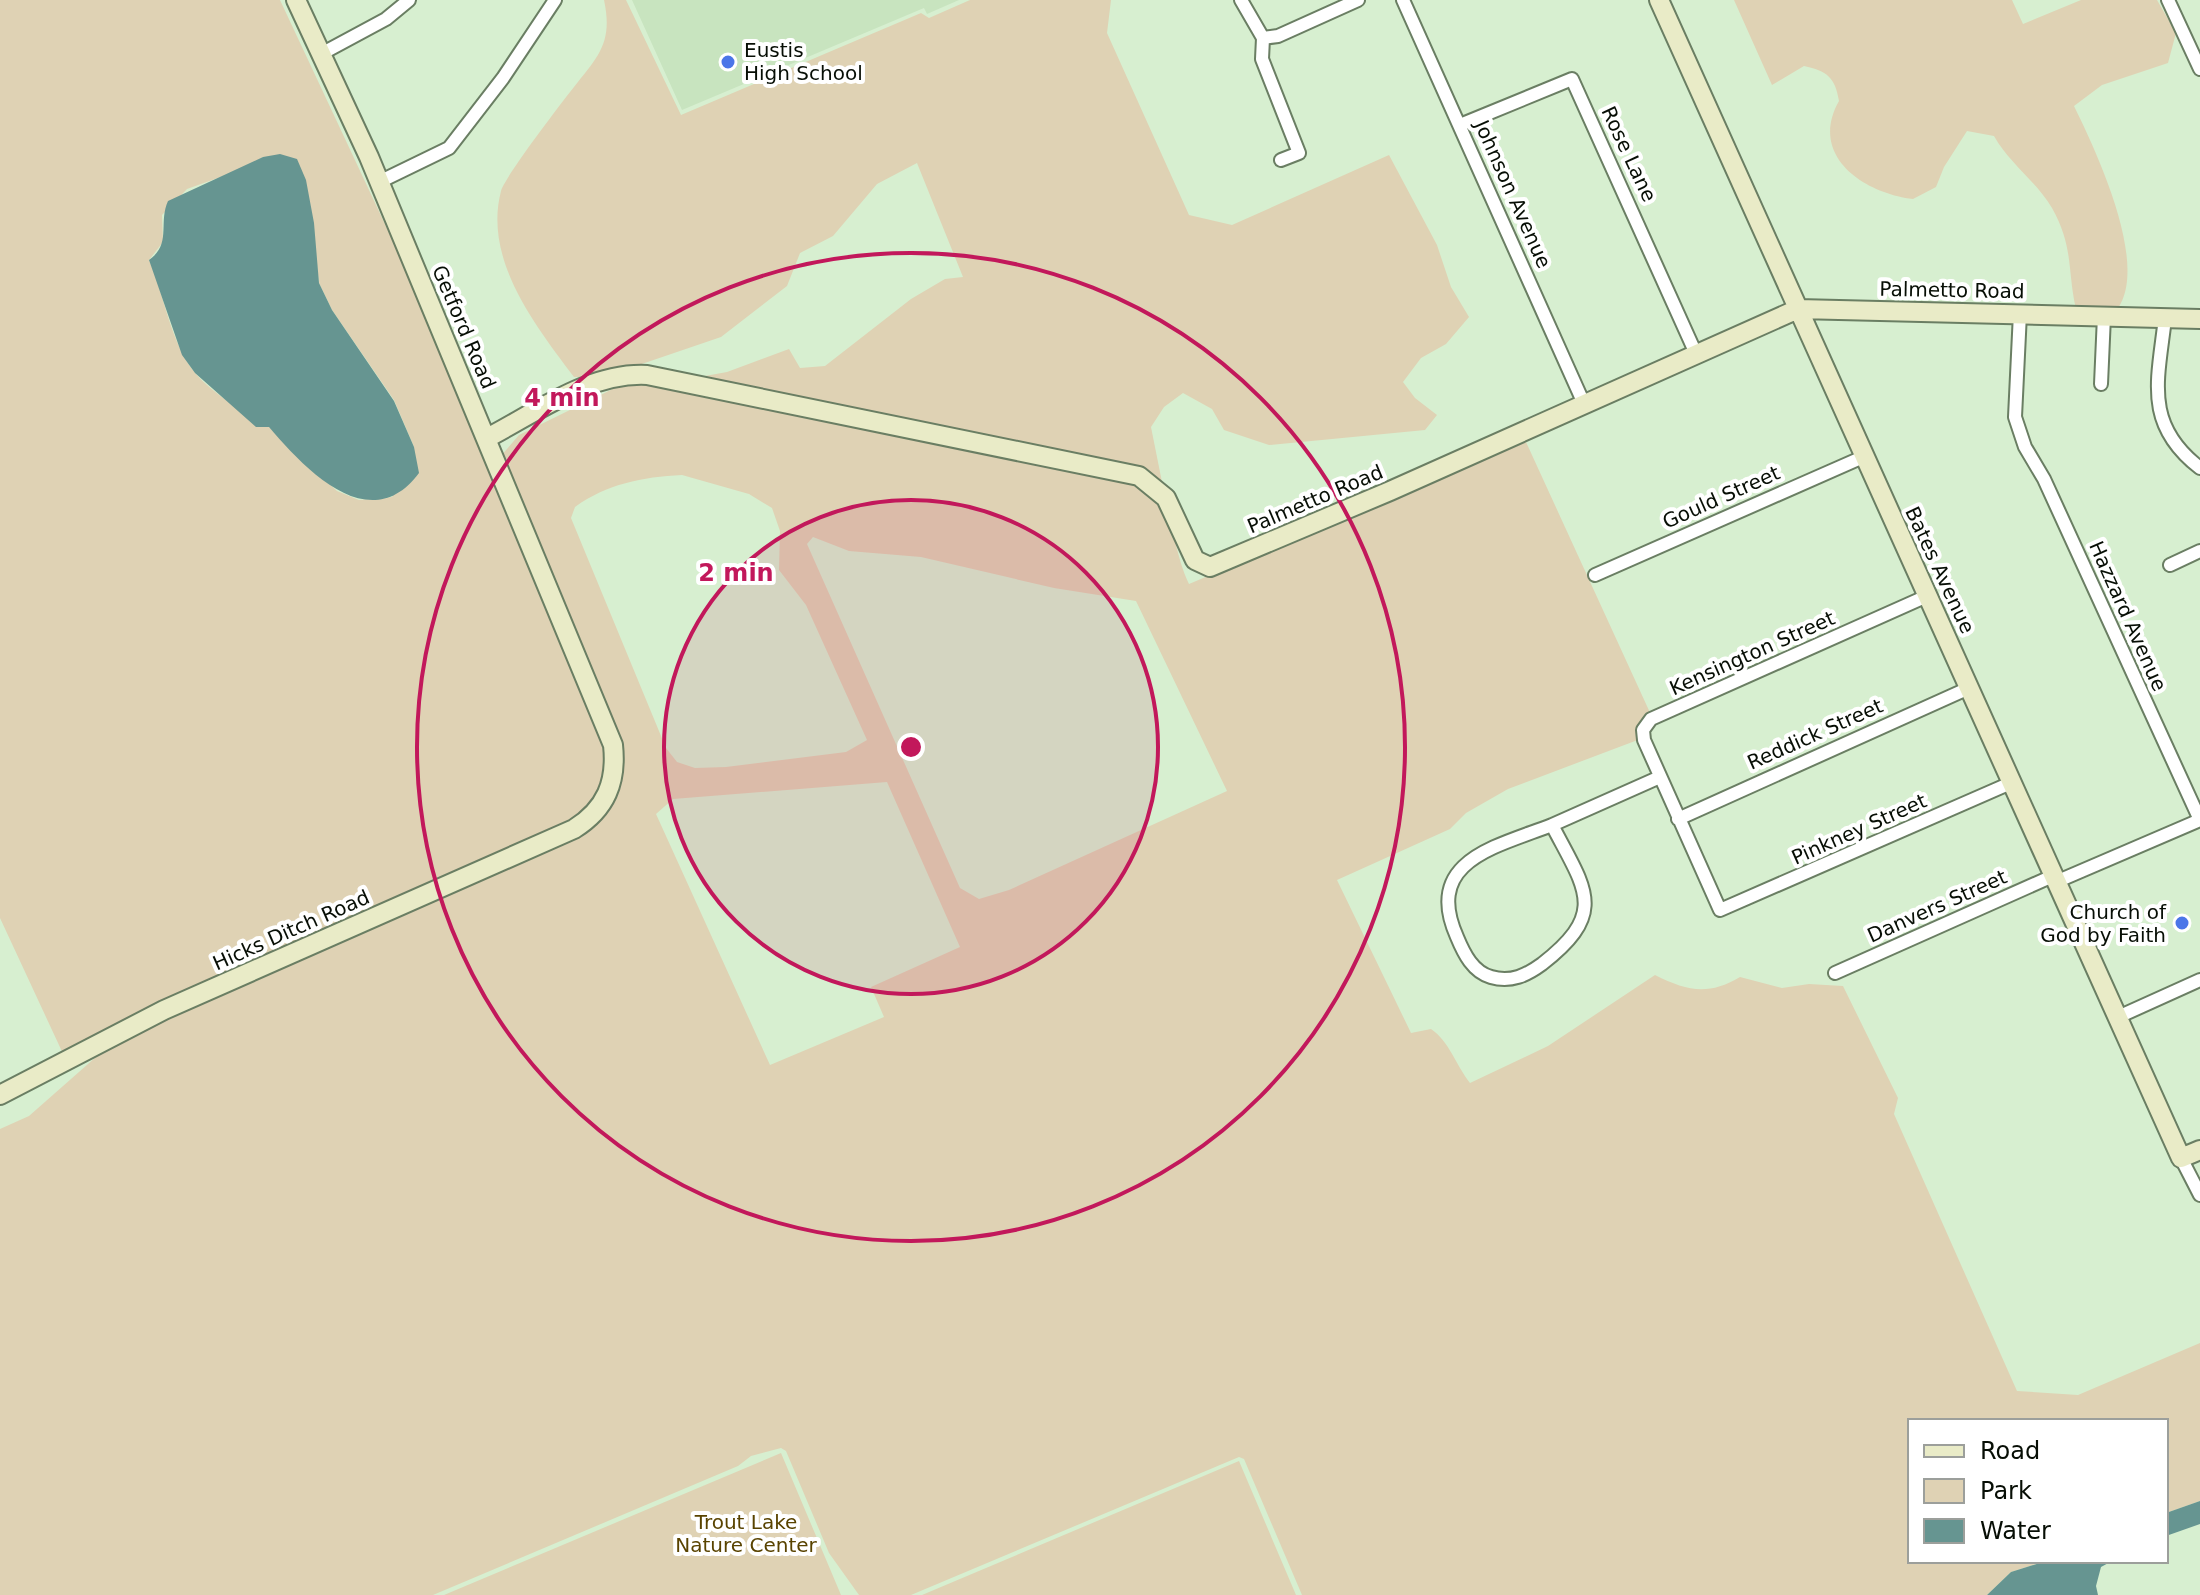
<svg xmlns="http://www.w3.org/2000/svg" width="2200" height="1595" font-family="'DejaVu Sans',sans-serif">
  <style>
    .built { fill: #c8e4bf }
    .green { fill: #dfd2b4; fill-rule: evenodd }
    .water { fill: #669591 }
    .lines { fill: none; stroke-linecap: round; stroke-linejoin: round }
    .street-casing { stroke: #6a7e63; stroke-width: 16 }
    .secondary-casing { stroke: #6a7e63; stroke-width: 22 }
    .street { stroke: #fff; stroke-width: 12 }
    .secondary { stroke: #e9ebc7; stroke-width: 18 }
    .ring { fill: none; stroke: #c2185b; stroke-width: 4 }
    .poi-dot { fill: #4b76e8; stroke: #fff; stroke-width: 3 }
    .labels { text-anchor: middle; stroke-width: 8; stroke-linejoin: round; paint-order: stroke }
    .poi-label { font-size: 20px; fill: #070e05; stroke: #fff; text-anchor: start }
    .street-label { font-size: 20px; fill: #070e05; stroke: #fff }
    .park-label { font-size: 20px; fill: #594300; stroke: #fff }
    .centre { fill: #c2185b; stroke: #fff; stroke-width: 4 }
    .ring-label { font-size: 24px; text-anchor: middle; font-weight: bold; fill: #c2185b; stroke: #fff; stroke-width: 8; stroke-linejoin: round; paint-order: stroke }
  </style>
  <rect width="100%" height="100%" fill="#d7efd0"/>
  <path class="built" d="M632,0h327l-32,14 -3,-6 -242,102z"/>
  <path class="green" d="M0,0h280l126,269 201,478 -2,41 -21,28 -519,242 -65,-140zM263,157l47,46 9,80 13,27 62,90 20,47 -22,50 -33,3 -22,-9 -69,-65h-12c-17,-20 -43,-32 -60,-52 -26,-31 -31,-78 -47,-114l14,-18 -1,-27 25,-26 56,-20z
    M604,0h22l55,115 240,-102 8,5 41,-18h141l-4,33 82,182 43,10 157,-70 48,90 14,42 18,30 -23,27 -25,14 -18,24 12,16 22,17 -12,15 -156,15 -45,-15 -12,-21 -29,-16 -19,14 -13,20 12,60 -469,-109 33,-6 62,-23 11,19 25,-2 86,-67 34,-20 18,-2 -46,-114 -40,21 -44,52 -33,17 -13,33 -66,51 -91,31 -37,9h-19c-38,-51 -91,-117 -73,-186 3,-13 61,-89 73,-104 25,-31 39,-45 30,-87z
    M1734,0h278l11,24 58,-24h76l19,33 -8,30 -66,22 -28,21c22,45 75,157 44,202l-42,1c-9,-39 -2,-62 -24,-101 -16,-27 -43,-45 -58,-72l-27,-5 -23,36 -8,20 -23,12c-49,-6 -105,-43 -74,-98 -4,-24 -12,-30 -35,-35l-32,19z
    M633,379l503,102c42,27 34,63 53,103l337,-142 126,275 -9,21 -135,51 -42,24 -16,16 -113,51 74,153 20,-4c18,12 25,36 39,54l78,-37 107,-71c32,16 53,21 85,2l42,11 27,-4 34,2 55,112 -4,16 123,277 61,4 122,-52v158l-34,12v-92h-256v140h136l-35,11 -24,23h-685l-58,-136 -5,-2 -328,138h-52l-30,-42 -43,-102 -5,-3 -30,8 -13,10 -305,129h-433v-466l29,-13 84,-74 463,-209 45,-65 -120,-312 18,-21zM682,475l67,19 23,14 8,23 -1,39 27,35 61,135 -21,12 -120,15 -31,1 -18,-6 -11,-14 -95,-230 4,-11c32,-23 67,-30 107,-32zM813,537l36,14 72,6 133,31 82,13 91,190 -218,99 -30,9 -19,-11 -153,-344zM887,782l73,165 -89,40 13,30 -114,48 -114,-251 17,-15z
    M781,1453l60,142h-397z
    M1239,1461l57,134h-374z"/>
  <path class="water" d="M280,154l17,5 9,21 8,43 5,60 13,27 62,91 20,46 5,26c-49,66 -114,-4 -150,-46h-13l-61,-54 -13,-18 -33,-95c23,-16 9,-37 19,-59l95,-44z
    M2200,1501v23l-34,12v-23z
    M2046,1561h66l-11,6 -5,19 2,9h-111l24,-23z"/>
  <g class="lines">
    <g class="street-casing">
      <path id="street" d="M1241,0l22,38 -1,21 37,94 -18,7
        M1403,0l182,406
        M2168,0l32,69
        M1263,38l15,-2 80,-36
        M321,54l65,-35 23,-19
        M1460,125l112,-46 125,277
        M379,182l70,-34 54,-70 52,-78
        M2020,313l-5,104 10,30 19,32 156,341
        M2165,318c-7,62 -22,106 35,150
        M2101,384l3,-68
        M2170,565l30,-14
        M1595,575l268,-118
        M1927,596l-276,123 -8,11 1,10 76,170 293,-128
        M1678,819l291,-131
        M1552,825c33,64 57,87 -10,139 -15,11 -31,19 -51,13 -18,-5 -27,-23 -34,-40 -34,-76 38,-90 95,-112z
        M1552,825l108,-48
        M2058,881l142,-61
        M1835,973l220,-98
        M2118,1017l82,-37
        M2181,1158l19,37"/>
    </g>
    <g class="secondary-casing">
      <path id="secondary" d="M1659,0l522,1158 19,-8
        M487,438c50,-26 103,-66 160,-63l492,101 27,22 29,62 15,7 180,-76 408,-182 402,10
        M0,1095l164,-85 410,-181c32,-20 43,-47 39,-84l-244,-588 -73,-157"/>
    </g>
    <use href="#street" class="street"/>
    <use href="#secondary" class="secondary"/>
  </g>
  <circle cx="911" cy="747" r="247" fill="#c2185b" fill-opacity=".12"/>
  <g class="ring">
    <circle cx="911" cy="747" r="247"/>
    <circle cx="911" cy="747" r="494"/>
  </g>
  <g class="poi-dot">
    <circle cx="728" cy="62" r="8"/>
    <circle cx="2182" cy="923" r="8"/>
  </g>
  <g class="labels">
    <g class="poi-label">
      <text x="744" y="57">Eustis<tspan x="744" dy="23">High School</tspan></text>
      <text x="2166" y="919" text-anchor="end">Church of<tspan x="2166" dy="23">God by Faith</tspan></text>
    </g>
    <g class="street-label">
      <text transform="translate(1629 154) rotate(65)" y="7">Rose Lane</text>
      <text transform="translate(1513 194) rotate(66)" y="7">Johnson Avenue</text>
      <text transform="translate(1952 290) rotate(1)" y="7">Palmetto Road</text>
      <text transform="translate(464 327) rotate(67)" y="7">Getford Road</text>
      <text transform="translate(1721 497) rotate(-24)" y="7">Gould Street</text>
      <text transform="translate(1315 499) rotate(-23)" y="7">Palmetto Road</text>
      <text transform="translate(1940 570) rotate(65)" y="7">Bates Avenue</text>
      <text transform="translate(2128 616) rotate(66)" y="7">Hazzard Avenue</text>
      <text transform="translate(1752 653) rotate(-24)" y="7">Kensington Street</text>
      <text transform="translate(1815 734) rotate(-24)" y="7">Reddick Street</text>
      <text transform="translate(1859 829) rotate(-24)" y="7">Pinkney Street</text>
      <text transform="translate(1937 906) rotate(-24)" y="7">Danvers Street</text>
      <text transform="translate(291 930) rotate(-24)" y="7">Hicks Ditch Road</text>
    </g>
    <g class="park-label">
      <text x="746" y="1529">Trout Lake<tspan x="746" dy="23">Nature Center</tspan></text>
    </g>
  </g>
  <circle cx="911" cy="747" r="12" class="centre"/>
  <g class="ring-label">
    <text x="562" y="406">4 min</text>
    <text x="736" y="581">2 min</text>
  </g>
  <rect x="1908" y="1419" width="260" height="144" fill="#ffffff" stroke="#9c9f9b" stroke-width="2"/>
  <rect x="1924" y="1445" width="40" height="12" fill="#e9ebc7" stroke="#9c9f9b" stroke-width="2"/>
  <text x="1980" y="1459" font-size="24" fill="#070e05">Road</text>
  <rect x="1924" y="1479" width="40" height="24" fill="#dfd2b4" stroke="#9c9f9b" stroke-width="2"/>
  <text x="1980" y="1499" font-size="24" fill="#070e05">Park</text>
  <rect x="1924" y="1519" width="40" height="24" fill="#669591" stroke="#9c9f9b" stroke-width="2"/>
  <text x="1980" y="1539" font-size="24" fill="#070e05">Water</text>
</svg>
